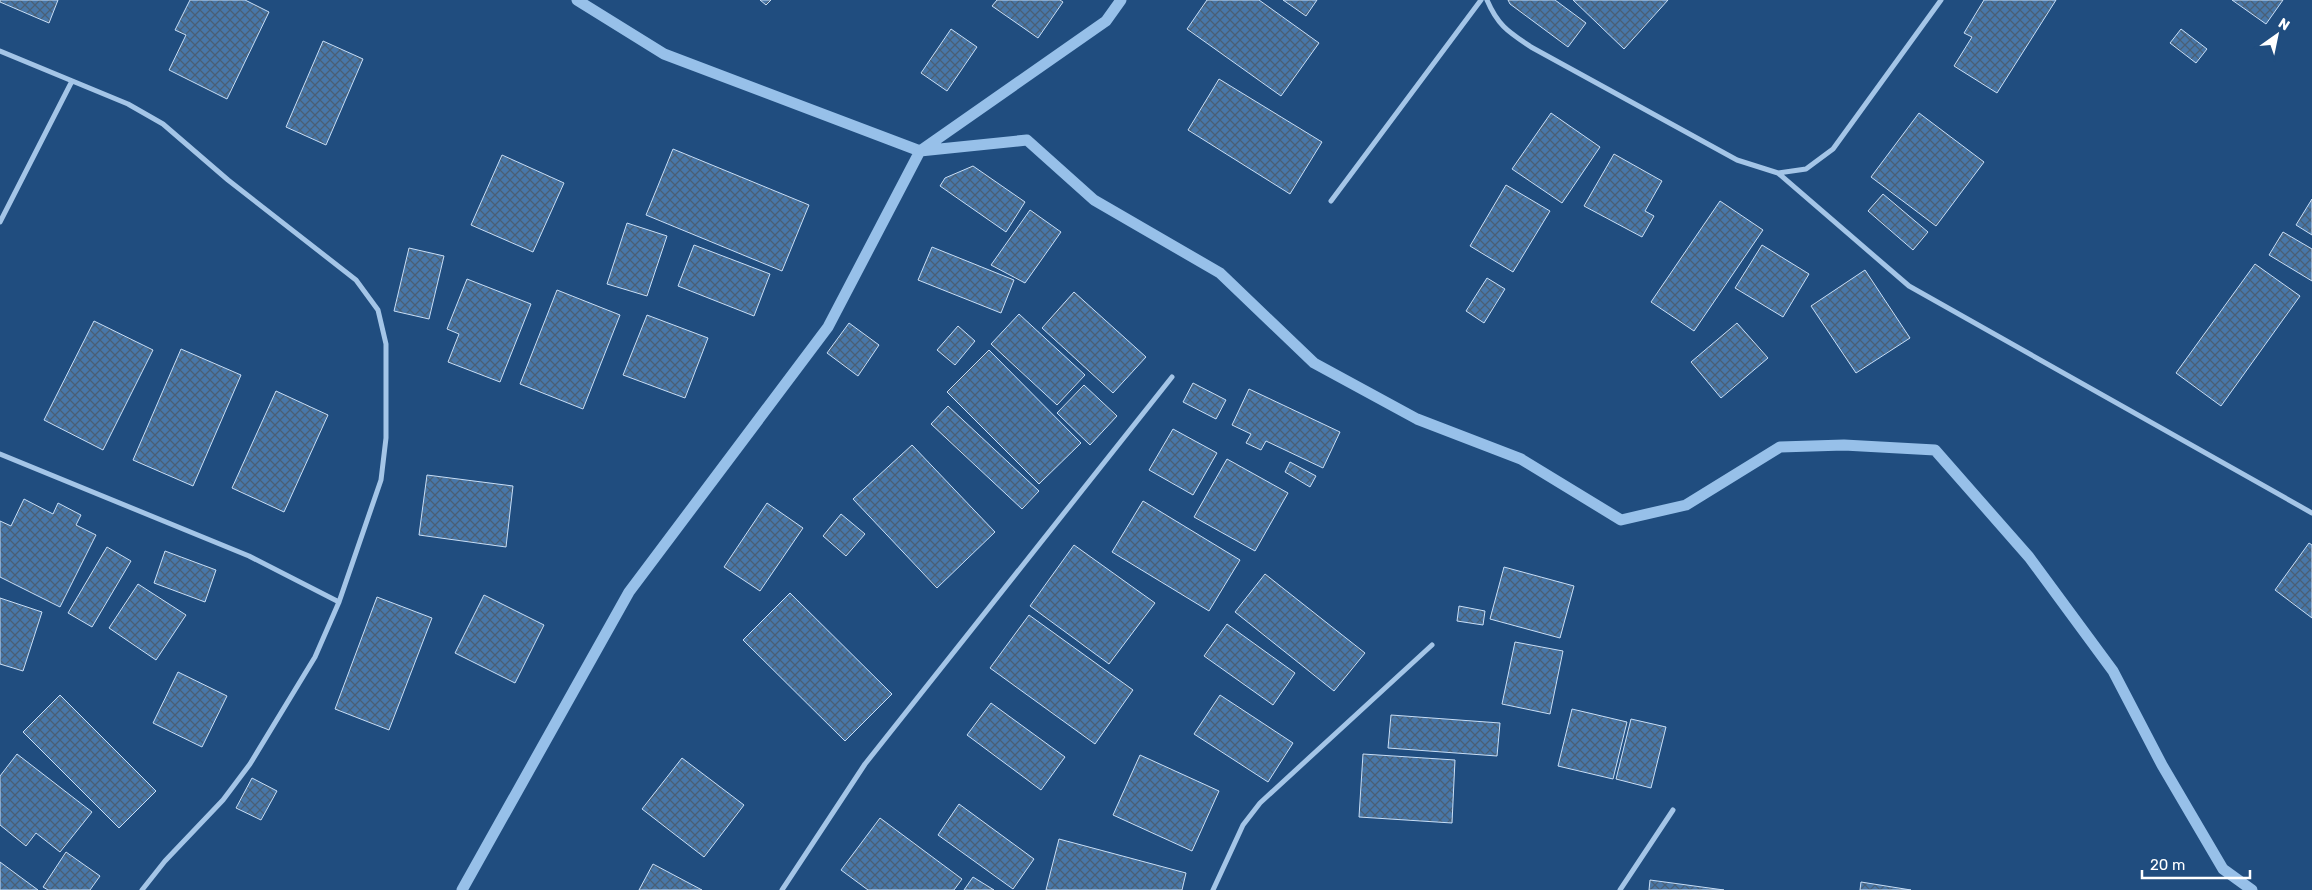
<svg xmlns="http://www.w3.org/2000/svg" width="2312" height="890" font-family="Rubik,sans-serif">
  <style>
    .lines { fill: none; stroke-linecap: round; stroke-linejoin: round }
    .stream { stroke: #97c0e9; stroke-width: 11 }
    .building { fill: url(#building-cross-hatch); stroke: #c8def6 }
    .street { stroke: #a4c5e7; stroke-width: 5 }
  </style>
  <defs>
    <pattern id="building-cross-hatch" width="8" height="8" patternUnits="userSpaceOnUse" patternTransform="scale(1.25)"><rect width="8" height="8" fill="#4877a8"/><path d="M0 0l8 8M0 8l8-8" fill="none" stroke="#4a5f75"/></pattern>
  </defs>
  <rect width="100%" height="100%" fill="#204d7f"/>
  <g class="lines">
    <path class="stream" d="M577,0l87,54 256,97 107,-11 67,60 126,73 94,90 103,56 104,40 100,61 65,-15 94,-58 64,-2 91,5 94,107 84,114 49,94 61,104 29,21
      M462,890l167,-298 199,-265 92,-176 186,-130 15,-21"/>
  </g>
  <path class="building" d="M0,0h58l-9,23 -49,-21z
    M190,0h55l24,12 -42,87 -58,-29 17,-35 -11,-5z
    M760,0h11l-5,5z
    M997,0h63l3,2 -25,36 -46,-32z
    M1207,0h52l60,43 -38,53 -94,-67z
    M1283,0h34l-11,16z
    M1508,0h47l31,23 -18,24 -58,-43z
    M1573,0h95l-44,49z
    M1984,0h72l-59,93 -43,-27 18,-29 -8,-4z
    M2232,0h51l-17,24z
    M951,29l26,18 -30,44 -26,-18z
    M2181,29l26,20 -11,14 -26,-20z
    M323,41l40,18 -37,86 -40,-18z
    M1219,79l103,63 -32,52 -102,-64z
    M1551,113l49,34 -38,56 -50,-34z
    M1919,113l65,49 -48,64 -65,-49z
    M673,149l136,56 -27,66 -136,-56z
    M1614,154l48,27 -17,30 9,5 -12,21 -58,-31z
    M502,155l62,28 -31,69 -62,-27z
    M973,166l52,36 -19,30 -66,-46 5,-8z
    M1506,185l44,26 -37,61 -43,-26z
    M1883,194l45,38 -15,18 -45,-39z
    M2312,199v36l-16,-10z
    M1720,201l43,29 -69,101 -43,-29z
    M1030,210l31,22 -36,51 -34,-18z
    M627,223l40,13 -20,60 -40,-12z
    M2283,232l29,17v32l-43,-26z
    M694,245l76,29 -16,42 -76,-30z
    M1762,245l47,29 -26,43 -48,-29z
    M932,247l82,33 -13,33 -83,-33z
    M409,248l35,8 -15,63 -35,-8z
    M2255,264l45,32 -79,110 -45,-33z
    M1865,270l45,68 -54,35 -45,-67z
    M1487,278l18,11 -21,34 -18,-12z
    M467,279l64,25 -31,78 -52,-20 11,-28 -12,-5z
    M557,290l63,25 -37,94 -63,-25z
    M1074,292l72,65 -33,36 -71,-65z
    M1019,314l66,61 -28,30 -66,-61z
    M647,315l61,23 -23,60 -62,-23z
    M94,321l59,29 -50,100 -59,-30z
    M849,323l30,22 -21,31 -31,-23z
    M1737,323l31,35 -47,40 -30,-36z
    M958,326l17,15 -20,24 -18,-15z
    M181,349l60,26 -48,111 -60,-26z
    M989,350l92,93 -42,41 -92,-92z
    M1193,383l33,17 -10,19 -33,-17z
    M1084,385l33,31 -27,29 -33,-32z
    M1249,389l91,43 -17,36 -57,-27 -5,9 -15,-7 5,-9 -19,-9z
    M276,391l52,24 -44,97 -52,-24z
    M948,406l91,85 -17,18 -91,-85z
    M1173,429l44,24 -24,42 -44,-25z
    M912,445l83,87 -58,56 -84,-89z
    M1227,459l61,34 -33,58 -61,-34z
    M1290,462l26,14 -6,11 -25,-15z
    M427,475l86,11 -7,61 -87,-12z
    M24,499l29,15 5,-11 23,12 -5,10 20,10 -36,72 -60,-30v-56l11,5z
    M1143,501l97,59 -31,51 -97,-59z
    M767,503l36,25 -43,63 -36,-24z
    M841,514l24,20 -19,22 -23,-20z
    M2309,543l3,2v73l-37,-28z
    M1074,545l81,58 -46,61 -79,-58z
    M107,547l24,14 -39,66 -24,-14z
    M165,551l51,19 -11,32 -51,-19z
    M1504,567l70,19 -14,52 -70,-19z
    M1265,574l100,79 -31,38 -99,-79z
    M138,584l48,31 -30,45 -47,-32z
    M790,593l102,101 -47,47 -102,-101z
    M484,595l60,30 -29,58 -60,-30z
    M377,597l55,21 -43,112 -54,-21z
    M0,598l42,14 -19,59 -23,-7z
    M1459,606l26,5 -2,14 -26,-4z
    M1029,615l104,75 -38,54 -105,-76z
    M1227,624l68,49 -22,32 -69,-49z
    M1515,642l48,9 -13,63 -48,-10z
    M178,672l49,24 -25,51 -49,-24z
    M60,695l96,96 -37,37 -96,-96z
    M1220,695l73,48 -25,39 -74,-48z
    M991,703l74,54 -24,33 -74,-55z
    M1572,709l55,13 -14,57 -55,-13z
    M1391,715l109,8 -3,33 -109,-8z
    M1631,719l35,8 -15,61 -35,-9z
    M17,754l75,58 -32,40 -24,-19 -10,13 -26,-21v-49z
    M1363,754l92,6 -3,63 -93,-6z
    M1140,755l79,36 -27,60 -79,-36z
    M682,758l62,47 -40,52 -62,-48z
    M252,778l25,13 -16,29 -25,-12z
    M959,804l75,55 -21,30 -75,-54z
    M880,818l82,61 -8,11h-86l-27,-20z
    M1059,839l127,34 -4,17h-136z
    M66,852l34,24 -10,14h-42l-5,-3z
    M0,862l38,28h-38z
    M653,864l49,26h-63z
    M973,877l21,13h-30z
    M1650,880l74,10h-75z
    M1861,882l50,8h-51z"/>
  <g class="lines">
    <path class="street" d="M1487,0c11,26 22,32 44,47l206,113 41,13 131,113 403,227
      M0,51l128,53 35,20 65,56 128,100 22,30 8,34v94l-5,42 -42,122 -24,55 -65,107 -27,36 -58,61 -23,29
      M1778,173l28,-4 27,-20 108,-149
      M1331,201l150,-201
      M0,222l72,-141
      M0,454l249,102 90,46
      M782,890l83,-126 307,-387
      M1213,890l30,-65 17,-22 172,-158
      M1620,890l53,-80"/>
  </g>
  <g transform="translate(2277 35) rotate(33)" stroke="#204d7f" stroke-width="4" paint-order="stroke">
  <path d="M0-4L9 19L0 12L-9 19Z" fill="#ffffff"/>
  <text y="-8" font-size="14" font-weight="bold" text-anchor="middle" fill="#ffffff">N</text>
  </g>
  <path d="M2142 870v8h108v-8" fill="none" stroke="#ffffff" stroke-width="2.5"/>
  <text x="2150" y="870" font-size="15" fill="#ffffff" stroke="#204d7f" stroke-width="4" paint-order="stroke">20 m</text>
</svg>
